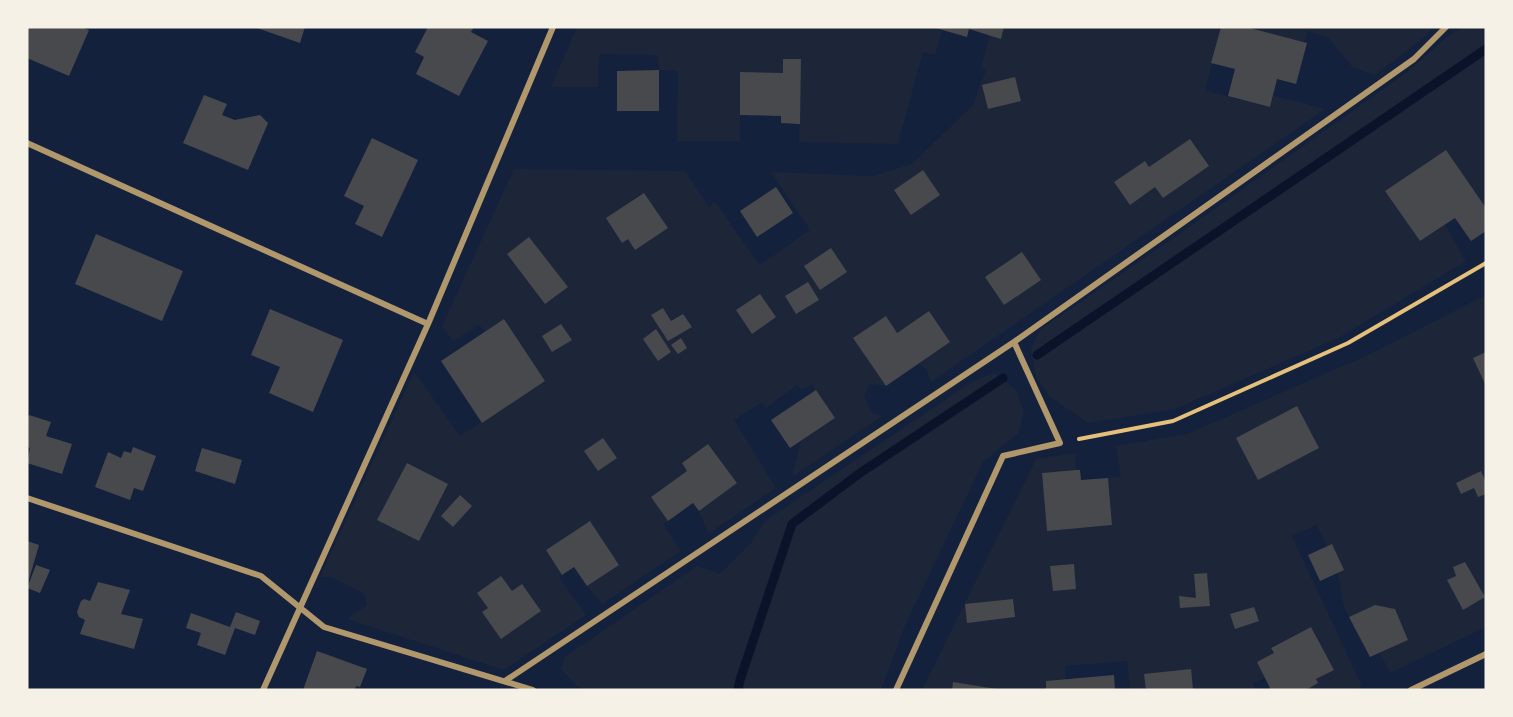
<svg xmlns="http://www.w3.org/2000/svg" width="1513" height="717" font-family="Raleway,sans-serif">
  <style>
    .green { fill: #1d2539 }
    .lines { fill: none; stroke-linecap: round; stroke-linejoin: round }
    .stream { stroke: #0b132b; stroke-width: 9 }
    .building { fill: #48494c }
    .path { stroke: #e5c07b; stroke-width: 4 }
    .minor { stroke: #b1986c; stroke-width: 6 }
  </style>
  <rect width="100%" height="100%" fill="#14213d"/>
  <path class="green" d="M577,27h359l-1,2 7,2 -7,24 -12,-3 -25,92 -99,-2 2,-82 -18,-1v14l-43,-1v69h-63l1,-70 -19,-1 -1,-15 -59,-1 -1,33h-47z
    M1004,27h217l-16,64 65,16 3,-11 52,13 -394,273 -4,-12 -8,-7 31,-21 -21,-31 -32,22 -12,-16 -31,21 32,48 -17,-2 -5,13 8,16 10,3 -90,61 9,-36 34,-23 -23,-33 -11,5 -4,-5 -31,23 -4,-6 -28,18 42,68 -68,46 -9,-23 38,-28 -29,-39 -26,19 5,8 -36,26 17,24 -5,3 18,27 -79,53 -15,-18 32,-21 -29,-44 -44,29 16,25 -3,2 27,38 -82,55 -157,-51 20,-14 -2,-11 -33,-17h-12l94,-205 46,64 85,-55 -41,-62 -19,12 -6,-6 -26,16 -11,-15 72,-157 171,2 24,36 6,-5 45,63 50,-35 -39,-58 102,4 39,-12 61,-59 13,-35 -5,-3 9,-32 11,3z
    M1246,27h188l-8,9 -51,39 -23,-8 -24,-30 -20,-6 -4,11z
    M1462,27h24v181l-40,-58 -60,41 34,50 25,-16 21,36 -128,77 -163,71 -87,14 -39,-27 -13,-19 -5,-29 9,-18 151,-104 219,-156 37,-33z
    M1486,295v332l-96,46 -10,-20 28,-13 -13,-31 -20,-4 -26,12c-9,-16 -7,-27 -12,-45 -5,-16 -13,-32 -21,-47l-24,11 70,150 -7,4h-45l-1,-2 9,-5 -2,-4 17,-9 -22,-43 -40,20 3,6 -9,25 -12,5 3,7h-126l-3,-29 -62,5 1,14 -20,1v9h-124l114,-231 39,-6 1,17 -34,3 5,57 65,-5 -4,-47 13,-1 -5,-31 71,-12 181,-79z
    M994,373l22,17 8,22 -6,21 -35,29 -77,161 -25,67h-290l-13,-3 -17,-18 4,-12 132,-91 23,8 31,-31 14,-22 205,-138z"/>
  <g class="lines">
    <path class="stream" d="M1037,355l449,-306
      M738,690l2,-10 52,-156 68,-51 143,-95"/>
  </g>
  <path class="building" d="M27,27h55l7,3 -20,46 -42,-18z
    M254,27h51l-5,16z
    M428,27h46l-3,5 17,9 -29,55 -43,-22 8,-17 -9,-5z
    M932,27h72l-3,12 -32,-10 -2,8z
    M1221,27h25l61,16 -11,41 -19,-5 -7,28 -42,-11 7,-27 -24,-6z
    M783,59h18l-1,65 -19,-1v-7l-41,-1v-43l43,1z
    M659,70v41h-42v-40z
    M1015,77l6,24 -33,8 -6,-24z
    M204,95l23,9 -5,11 13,5 25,-5 8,8 -20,47 -65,-27z
    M372,138l46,22 -36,77 -27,-13 9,-18 -20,-10z
    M1190,139l19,27 -46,32 -8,-11 -25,18 -16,-23 31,-21 4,6z
    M1446,150l40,58v23l-15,10 -16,-23 -35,23 -35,-50z
    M923,170l17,25 -29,20 -17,-25z
    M776,187l17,26 -36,24 -17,-26z
    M644,193l24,35 -33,22 -7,-11 -6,4 -16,-25z
    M96,234l87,37 -21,50 -87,-37z
    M529,237l39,50 -23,17 -38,-50z
    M831,248l16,24 -27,18 -16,-24z
    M1022,252l19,28 -37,25 -19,-28z
    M808,282l11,18 -23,14 -11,-18z
    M760,294l16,23 -24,17 -16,-24z
    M663,308l8,13 12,-7 9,13 -24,14 -17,-26z
    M270,309l73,31 -30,72 -44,-19 11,-26 -29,-12z
    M929,311l21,31 -64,44 -33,-48 33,-22 11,17z
    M504,319l41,62 -63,42 -41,-62z
    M561,324l11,16 -20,12 -10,-16z
    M656,329l15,23 -13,9 -15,-22z
    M681,338l6,10 -9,6 -7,-9z
    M1486,352v34l-13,-28z
    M816,390l19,28 -45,30 -19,-28z
    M1297,406l22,42 -61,32 -22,-42z
    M29,415l22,7 -5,14 26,8 -10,30 -35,-11 3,-15 -3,-1v-27z
    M603,438l14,20 -19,13 -14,-20z
    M708,444l29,39 -38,28 -6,-8 -25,18 -17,-24 36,-26 -5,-8z
    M133,447l23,9 -13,35 -9,-3 -4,12 -35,-13 13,-35 13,6 3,-7 7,2z
    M202,448l40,12 -7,24 -40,-13z
    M407,463l41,21 -29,57 -42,-21z
    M1076,470h4l1,10 27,-2 4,47 -65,6 -5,-58z
    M1481,471l4,9 1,-1v15l-8,3 -4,-9 -13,6 -5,-11z
    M460,495l12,11 -19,21 -12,-11z
    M590,521l29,44 -32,21 -13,-19 -12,8 -16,-25z
    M27,541l12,4 -11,38h-1z
    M1332,544l12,26 -24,11 -12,-26z
    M1465,562l20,35 -22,13 -16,-30 9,-4 -3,-9z
    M1074,564l2,25 -23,2 -3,-25z
    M36,565l14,5 -10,23 -13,-5z
    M1207,573l3,33 -30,2 -1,-12 17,2 -2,-24z
    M501,576l11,15 10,-7 19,27 -40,28 -19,-27 6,-4 -11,-15z
    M98,582l32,8 -9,24 22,5 -9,30 -54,-15 5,-14 -6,-3 -2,-5 4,-11 3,-2 6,2z
    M1013,599l2,18 -48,6 -2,-19z
    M1375,605l20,4 13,31 -38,17 -21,-40z
    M1254,607l5,14 -24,8 -5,-15z
    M236,612l24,9 -5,14 -20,-7 -10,27 -28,-10 4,-12 -15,-5 5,-15 39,14z
    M1311,627l23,43 -18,9 2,4 -12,7h-35l-14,-28 17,-9 -3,-5z
    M317,651l50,18 -7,18 -4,-1 -1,4h-52z
    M1191,669l2,21h-47l-2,-16z
    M1114,675l1,15h-69v-9z
    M953,682l44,7v1h-45z"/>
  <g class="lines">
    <path class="path" d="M1079,439l94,-18 175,-78 138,-80"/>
    <path class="minor" d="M27,143l401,181
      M27,498l234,78 63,51 209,63
      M505,681l509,-339 400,-283 32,-32
      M263,690l165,-366 125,-297
      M896,690l107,-234 57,-13 -46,-101
      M1411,690l75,-36"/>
  </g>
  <rect width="1513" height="717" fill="none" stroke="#f6f1e7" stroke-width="57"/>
</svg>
